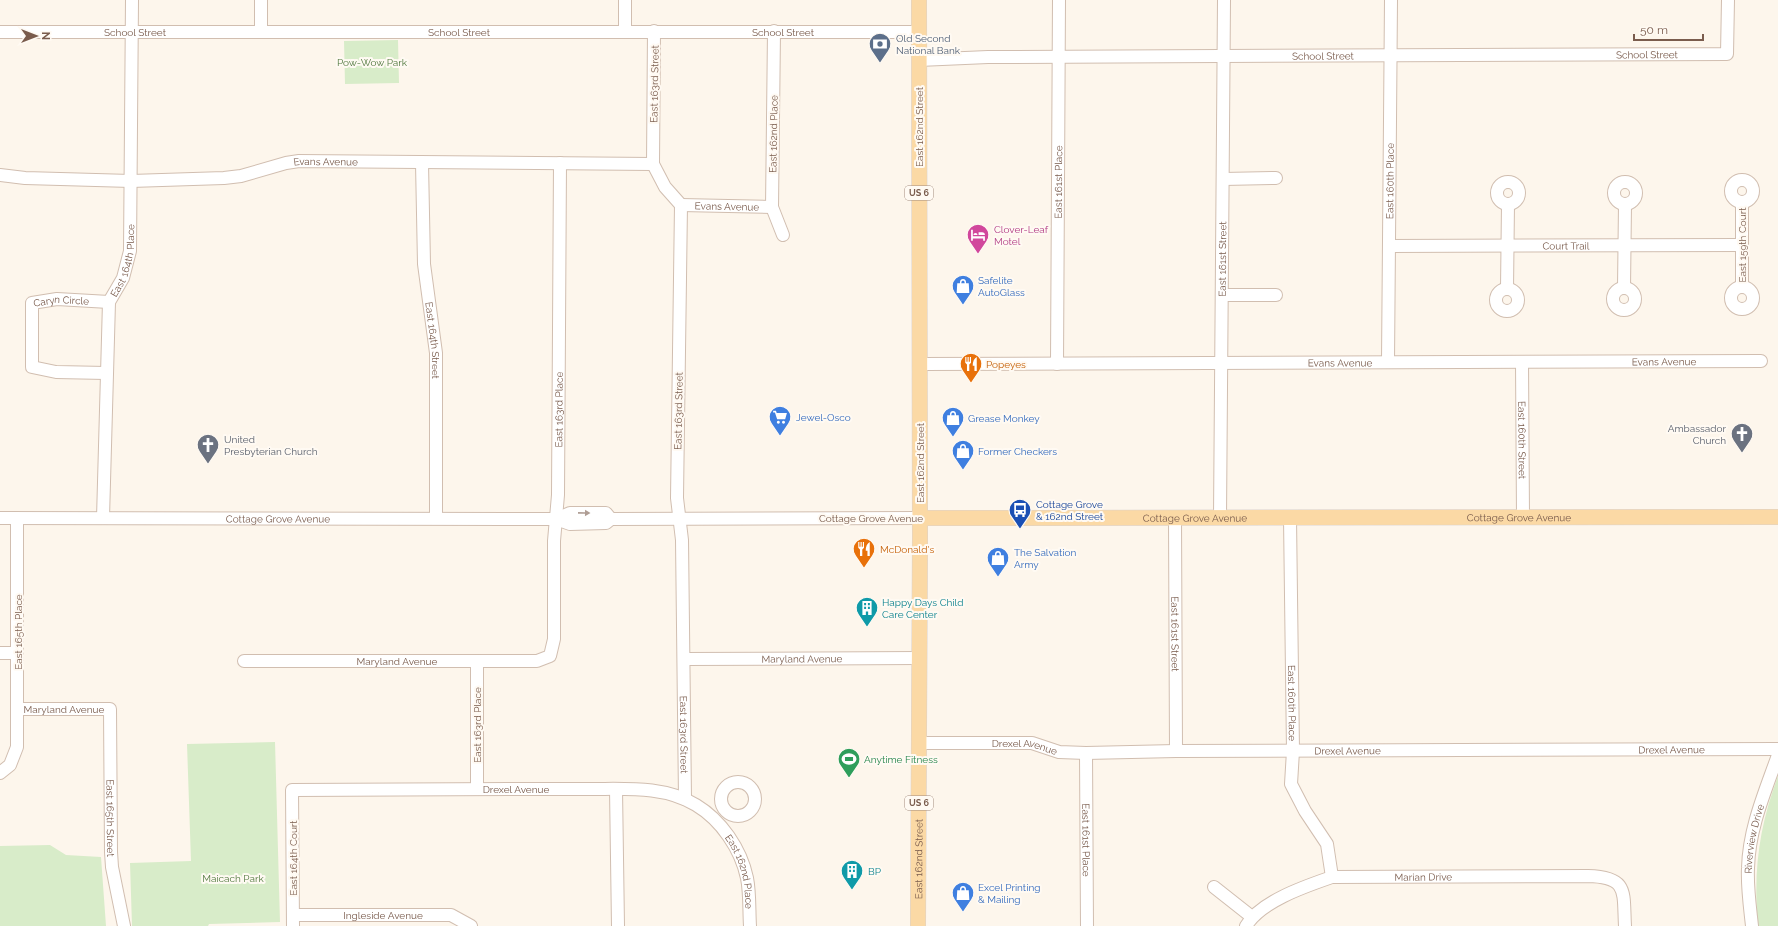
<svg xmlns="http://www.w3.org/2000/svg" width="1778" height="926" font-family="Raleway,sans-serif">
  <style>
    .green { fill: #d8ecc9 }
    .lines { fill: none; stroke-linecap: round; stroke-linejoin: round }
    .minor-casing { stroke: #d1beb0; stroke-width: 14 }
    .major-casing { stroke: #dad1cd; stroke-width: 16 }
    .minor { stroke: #fff; stroke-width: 12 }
    .major { stroke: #fbd9a5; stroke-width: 15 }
    .oneway { fill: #af9d94 }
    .labels { text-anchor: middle; stroke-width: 4; stroke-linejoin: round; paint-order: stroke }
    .shield { fill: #fffaf3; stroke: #a28b7f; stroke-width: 1 }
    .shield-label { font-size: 9px; font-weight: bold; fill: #7a5c4d }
    .street-label { font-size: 10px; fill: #7a5c4d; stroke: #fffaf3 }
    .service-label { font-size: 10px; fill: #4e5e75; stroke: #fffaf3; text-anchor: start }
    .park-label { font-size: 10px; fill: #537a41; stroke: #fffaf3 }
    .hotel-label { font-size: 10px; fill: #b23c85; stroke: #fffaf3; text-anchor: start }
    .shop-label { font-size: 10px; fill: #366cbe; stroke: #fffaf3; text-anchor: start }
    .food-label { font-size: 10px; fill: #c56008; stroke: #fffaf3; text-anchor: start }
    .worship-label { font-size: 10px; fill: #5b616d; stroke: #fffaf3; text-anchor: end }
    .transit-label { font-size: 10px; fill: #164399; stroke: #fffaf3; text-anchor: start }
    .culture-label { font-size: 10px; fill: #0d838f; stroke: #fffaf3; text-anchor: start }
    .leisure-label { font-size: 10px; fill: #27864d; stroke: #fffaf3; text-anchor: start }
  </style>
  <rect width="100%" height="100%" fill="#fdf6ec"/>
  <path class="green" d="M398,40l1,43 -54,1 -1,-43z
    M275,742l5,180 -71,2 -1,2h-76l-2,-63 61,-2 -4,-117z
    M1778,776v150h-20c-5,-55 1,-99 20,-150z
    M50,845l16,10 35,2 5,69h-106v-80z"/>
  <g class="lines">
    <g class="minor-casing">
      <g id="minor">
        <path d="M261,31v-31"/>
        <path d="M625,31v-31"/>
        <path id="s1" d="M654,31l-1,133 12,23 16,18 -4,293 5,42 3,259"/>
        <path d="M774,31l-2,176 11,28"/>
        <path id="s2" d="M0,32h919"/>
        <path id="s3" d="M919,60l69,-3 739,-3 1,-54"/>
        <path id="s4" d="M422,163l2,101 12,89v165"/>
        <path id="s5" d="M0,175l25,3 106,3 93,-3 17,-2 45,-13 13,-2 354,3"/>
        <path d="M1223,179l53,-1"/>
        <circle cx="1742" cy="191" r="11"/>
        <circle cx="1508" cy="193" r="11"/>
        <circle cx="1625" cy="193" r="11"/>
        <path d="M1742,202v85"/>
        <path id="s6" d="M681,205l91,2"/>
        <path id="s7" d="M1389,246l353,-1"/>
        <circle cx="1742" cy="298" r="11"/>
        <path d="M1624,288l1,-84"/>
        <circle cx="1624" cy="299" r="11"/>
        <path d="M1507,289l1,-85"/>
        <circle cx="1507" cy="300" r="11"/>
        <path d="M1222,295h54"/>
        <path id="s8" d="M1388,362l3,-362"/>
        <path id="s9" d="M1522,362l1,155"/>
        <path id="s10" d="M920,364l841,-3"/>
        <path id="s11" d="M1057,364l2,-364"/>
        <path id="s12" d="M106,373l-50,-1 -24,-5v-64l25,-4 52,3"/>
        <path id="s13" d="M0,518l556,1 14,5 36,-1 5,-4 309,-1"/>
        <path id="s14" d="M103,518l6,-216 14,-24 7,-27 2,-251"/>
        <path id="s15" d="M1175,518l1,233"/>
        <path id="s16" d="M1220,518l4,-518"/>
        <path id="s17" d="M1290,518l3,233 -2,33 14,27 22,33 5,33"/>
        <path d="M556,519l14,-6h36l5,6"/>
        <path d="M0,653h17"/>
        <path id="s18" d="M684,659l236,-1"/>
        <path id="s19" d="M244,661h293l13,-5 4,-17v-98l4,-46 2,-332"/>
        <path d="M477,661v128"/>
        <path id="s20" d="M18,709h92l1,143 1,15 12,59"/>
        <path id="s21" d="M919,743h113l27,9 27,1 90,-2 602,-2"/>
        <path id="s22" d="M1086,753l1,173"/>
        <path d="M0,773l10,-8 7,-18v-229"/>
        <circle cx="738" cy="799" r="17"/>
        <path d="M616,789l2,137"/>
        <path d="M1214,887l38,30"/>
        <path id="s23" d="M293,915h158l20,11"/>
        <path id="s24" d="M293,926l-1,-136c76,-1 152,-1 228,-1 24,0 48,0 72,0 35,0 73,-3 104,16 25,15 45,44 51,73 3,15 2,32 3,48"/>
        <path id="s25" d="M1246,926c15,-25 60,-40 86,-49l256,-1c41,1 35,16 37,50"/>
        <path id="s26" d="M1752,926c-2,-19 -5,-39 -4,-58 1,-40 17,-76 30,-113"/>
      </g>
    </g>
    <g class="major-casing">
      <g id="major">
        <path id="s27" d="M920,518l858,-1"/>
        <path id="s28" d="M918,926l2,-389 -1,-537"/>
      </g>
    </g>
    <use href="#minor" class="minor"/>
    <use href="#major" class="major"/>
  </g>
  <defs><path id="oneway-solid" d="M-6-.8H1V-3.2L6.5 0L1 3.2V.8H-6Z"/></defs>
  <use class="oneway" href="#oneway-solid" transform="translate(584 513) rotate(1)"/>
  <defs>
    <g id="bank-pin" transform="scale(1.15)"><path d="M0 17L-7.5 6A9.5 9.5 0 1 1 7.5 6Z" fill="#5c6f8a" stroke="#fffaf3"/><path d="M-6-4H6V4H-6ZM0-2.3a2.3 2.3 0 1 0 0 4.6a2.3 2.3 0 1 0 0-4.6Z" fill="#fff"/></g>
    <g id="hotel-pin" transform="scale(1.15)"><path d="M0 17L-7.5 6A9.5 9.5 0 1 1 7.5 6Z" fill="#d1479c" stroke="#fffaf3"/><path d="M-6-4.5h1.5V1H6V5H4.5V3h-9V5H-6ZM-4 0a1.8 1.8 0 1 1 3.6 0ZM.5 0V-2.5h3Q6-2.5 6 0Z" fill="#fff"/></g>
    <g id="shop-pin" transform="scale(1.15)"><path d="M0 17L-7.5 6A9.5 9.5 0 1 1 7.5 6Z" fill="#3f7fe0" stroke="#fffaf3"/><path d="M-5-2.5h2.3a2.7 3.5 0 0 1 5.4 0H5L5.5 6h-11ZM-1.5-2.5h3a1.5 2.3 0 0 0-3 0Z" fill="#fff"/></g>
    <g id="restaurant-pin" transform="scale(1.15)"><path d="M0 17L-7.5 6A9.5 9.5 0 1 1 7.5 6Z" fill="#e8710a" stroke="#fffaf3"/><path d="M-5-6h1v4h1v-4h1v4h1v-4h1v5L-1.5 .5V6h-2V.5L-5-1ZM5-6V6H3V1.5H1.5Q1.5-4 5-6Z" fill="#fff"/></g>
    <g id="supermarket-pin" transform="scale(1.15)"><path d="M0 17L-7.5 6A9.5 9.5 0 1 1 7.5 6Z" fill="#3f7fe0" stroke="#fffaf3"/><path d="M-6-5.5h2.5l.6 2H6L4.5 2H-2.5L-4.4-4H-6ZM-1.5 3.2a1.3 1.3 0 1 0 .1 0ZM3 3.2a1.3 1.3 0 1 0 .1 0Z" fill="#fff"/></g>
    <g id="church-pin" transform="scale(1.15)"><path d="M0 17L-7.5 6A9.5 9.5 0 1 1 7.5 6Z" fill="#6b7280" stroke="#fffaf3"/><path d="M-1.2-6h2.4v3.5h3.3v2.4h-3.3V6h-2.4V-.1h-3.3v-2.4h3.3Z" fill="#fff"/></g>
    <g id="bus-pin" transform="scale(1.15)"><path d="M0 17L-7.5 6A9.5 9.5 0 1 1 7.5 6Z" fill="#1a4fb4" stroke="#fffaf3"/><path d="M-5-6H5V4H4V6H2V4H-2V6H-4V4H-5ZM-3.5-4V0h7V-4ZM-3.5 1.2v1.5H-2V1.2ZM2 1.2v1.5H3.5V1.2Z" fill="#fff"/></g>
    <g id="building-pin" transform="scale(1.15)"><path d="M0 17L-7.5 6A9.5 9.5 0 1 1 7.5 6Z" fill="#0f9aa8" stroke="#fffaf3"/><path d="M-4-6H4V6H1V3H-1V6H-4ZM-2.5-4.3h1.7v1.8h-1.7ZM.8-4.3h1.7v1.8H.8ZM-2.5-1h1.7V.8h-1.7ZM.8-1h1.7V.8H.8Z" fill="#fff"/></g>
    <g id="stadium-pin" transform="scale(1.15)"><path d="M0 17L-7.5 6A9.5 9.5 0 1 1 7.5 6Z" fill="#2e9e5b" stroke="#fffaf3"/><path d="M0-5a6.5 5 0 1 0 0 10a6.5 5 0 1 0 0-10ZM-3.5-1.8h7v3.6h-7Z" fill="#fff"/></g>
  </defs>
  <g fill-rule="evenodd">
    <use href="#bank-pin" x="880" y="44"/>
    <use href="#hotel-pin" x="978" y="235"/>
    <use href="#shop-pin" x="963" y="286"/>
    <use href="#restaurant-pin" x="971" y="364"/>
    <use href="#supermarket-pin" x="780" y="417"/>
    <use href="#shop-pin" x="953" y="418"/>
    <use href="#church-pin" x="1742" y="434"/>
    <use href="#church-pin" x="208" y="445"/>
    <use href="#shop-pin" x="963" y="451"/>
    <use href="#bus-pin" x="1020" y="510"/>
    <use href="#restaurant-pin" x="864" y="549"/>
    <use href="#shop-pin" x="998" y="558"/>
    <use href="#building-pin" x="867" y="608"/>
    <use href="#stadium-pin" x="849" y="759"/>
    <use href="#building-pin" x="852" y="871"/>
    <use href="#shop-pin" x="963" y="893"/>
  </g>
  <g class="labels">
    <g class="shield">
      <rect x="905" y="186" width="28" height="14" rx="3"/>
      <rect x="905" y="796" width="28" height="14" rx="3"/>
    </g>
    <g class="shield-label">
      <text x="919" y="196">US 6</text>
      <text x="919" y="806">US 6</text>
    </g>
    <g class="street-label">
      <text dy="4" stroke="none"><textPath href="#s2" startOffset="459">School Street</textPath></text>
      <text dy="4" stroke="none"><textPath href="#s2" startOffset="783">School Street</textPath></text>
      <text dy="4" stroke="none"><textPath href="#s2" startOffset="135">School Street</textPath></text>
      <text dy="4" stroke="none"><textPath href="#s3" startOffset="728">School Street</textPath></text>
      <text dy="4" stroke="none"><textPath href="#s3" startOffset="404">School Street</textPath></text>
      <text transform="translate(654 84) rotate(-89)" y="4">East 163rd Street</text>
      <text transform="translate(919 127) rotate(-90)" y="4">East 162nd Street</text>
      <text transform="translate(773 134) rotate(-89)" y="4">East 162nd Place</text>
      <text dy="4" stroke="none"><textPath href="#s5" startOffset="328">Evans Avenue</textPath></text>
      <text dy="4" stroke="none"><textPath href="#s8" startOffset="181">East 160th Place</textPath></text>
      <text dy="4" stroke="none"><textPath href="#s11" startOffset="182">East 161st Place</textPath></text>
      <text dy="4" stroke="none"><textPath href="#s6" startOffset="46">Evans Avenue</textPath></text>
      <text dy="4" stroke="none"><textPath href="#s7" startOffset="177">Court Trail</textPath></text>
      <text transform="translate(1742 245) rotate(-90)" y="4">East 159th Court</text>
      <text dy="4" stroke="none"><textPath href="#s14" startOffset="261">East 164th Place</textPath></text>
      <text dy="4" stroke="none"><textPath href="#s16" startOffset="259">East 161st Street</textPath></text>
      <text dy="4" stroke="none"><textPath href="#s12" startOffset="168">Caryn Circle</textPath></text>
      <text dy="4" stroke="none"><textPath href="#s4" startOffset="178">East 164th Street</textPath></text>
      <text dy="4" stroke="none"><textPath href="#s10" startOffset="744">Evans Avenue</textPath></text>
      <text dy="4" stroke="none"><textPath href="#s10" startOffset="420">Evans Avenue</textPath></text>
      <text dy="4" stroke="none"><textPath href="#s19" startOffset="554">East 163rd Place</textPath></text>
      <text transform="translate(678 411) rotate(-89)" y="4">East 163rd Street</text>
      <text dy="4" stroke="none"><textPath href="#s9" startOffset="78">East 160th Street</textPath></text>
      <text transform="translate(920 463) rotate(-90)" y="4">East 162nd Street</text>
      <text dy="4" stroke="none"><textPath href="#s27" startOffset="599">Cottage Grove Avenue</textPath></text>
      <text dy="4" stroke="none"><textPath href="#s13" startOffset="278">Cottage Grove Avenue</textPath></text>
      <text x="871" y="522">Cottage Grove Avenue</text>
      <text dy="4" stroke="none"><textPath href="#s27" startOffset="275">Cottage Grove Avenue</textPath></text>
      <text transform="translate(18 632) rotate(-90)" y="4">East 165th Place</text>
      <text dy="4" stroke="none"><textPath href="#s15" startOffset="116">East 161st Street</textPath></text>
      <text dy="4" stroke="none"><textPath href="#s18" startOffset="118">Maryland Avenue</textPath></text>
      <text dy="4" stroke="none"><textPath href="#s19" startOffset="153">Maryland Avenue</textPath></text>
      <text dy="4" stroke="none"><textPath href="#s17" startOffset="185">East 160th Place</textPath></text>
      <text dy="4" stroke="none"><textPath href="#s20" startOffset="46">Maryland Avenue</textPath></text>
      <text transform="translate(477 725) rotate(-90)" y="4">East 163rd Place</text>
      <text dy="4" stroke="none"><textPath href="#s1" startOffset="713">East 163rd Street</textPath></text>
      <text dy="4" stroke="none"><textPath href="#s21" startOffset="106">Drexel Avenue</textPath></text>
      <text dy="4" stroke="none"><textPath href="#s21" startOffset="430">Drexel Avenue</textPath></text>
      <text dy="4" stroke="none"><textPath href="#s21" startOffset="754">Drexel Avenue</textPath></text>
      <text dy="4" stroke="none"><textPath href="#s24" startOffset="360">Drexel Avenue</textPath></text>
      <text dy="4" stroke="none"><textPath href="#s20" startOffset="201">East 165th Street</textPath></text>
      <text dy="4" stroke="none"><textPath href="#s26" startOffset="88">Riverview Drive</textPath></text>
      <text dy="4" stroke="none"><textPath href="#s22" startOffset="87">East 161st Place</textPath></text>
      <text transform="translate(293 858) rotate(-90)" y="4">East 164th Court</text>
      <text dy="4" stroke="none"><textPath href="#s28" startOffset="67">East 162nd Street</textPath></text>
      <text dy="4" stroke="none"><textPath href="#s24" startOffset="626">East 162nd Place</textPath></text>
      <text dy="4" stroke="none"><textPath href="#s25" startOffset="192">Marian Drive</textPath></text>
      <text dy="4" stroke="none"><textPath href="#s23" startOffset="90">Ingleside Avenue</textPath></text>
    </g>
    <g class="service-label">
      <text x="896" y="42">Old Second<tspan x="896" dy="12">National Bank</tspan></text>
    </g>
    <g class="park-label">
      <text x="372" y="66">Pow-Wow Park</text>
      <text x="233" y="882">Maicach Park</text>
    </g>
    <g class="hotel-label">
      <text x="994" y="233">Clover-Leaf<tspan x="994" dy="12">Motel</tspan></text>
    </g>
    <g class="shop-label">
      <text x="978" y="284">Safelite<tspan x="978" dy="12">AutoGlass</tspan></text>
      <text x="796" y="421">Jewel-Osco</text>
      <text x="968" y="422">Grease Monkey</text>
      <text x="978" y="455">Former Checkers</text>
      <text x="1014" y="556">The Salvation<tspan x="1014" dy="12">Army</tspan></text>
      <text x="978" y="891">Excel Printing<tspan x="978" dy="12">&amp; Mailing</tspan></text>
    </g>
    <g class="food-label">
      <text x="986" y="368">Popeyes</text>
      <text x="880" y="553">McDonald's</text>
    </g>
    <g class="worship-label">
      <text x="1726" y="432">Ambassador<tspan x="1726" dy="12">Church</tspan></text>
      <text x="224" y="443" text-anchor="start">United<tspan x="224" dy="12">Presbyterian Church</tspan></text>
    </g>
    <g class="transit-label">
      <text x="1036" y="508">Cottage Grove<tspan x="1036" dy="12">&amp; 162nd Street</tspan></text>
    </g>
    <g class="culture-label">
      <text x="882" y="606">Happy Days Child<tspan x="882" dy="12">Care Center</tspan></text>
      <text x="868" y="875">BP</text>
    </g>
    <g class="leisure-label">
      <text x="864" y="763">Anytime Fitness</text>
    </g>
  </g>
  <g transform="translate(36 36) rotate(90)" stroke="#fffaf3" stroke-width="3" paint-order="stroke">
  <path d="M0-3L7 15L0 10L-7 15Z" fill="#7a5c4d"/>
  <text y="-6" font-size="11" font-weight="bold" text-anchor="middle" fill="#7a5c4d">N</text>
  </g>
  <path d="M1634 34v6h69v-6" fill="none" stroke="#7a5c4d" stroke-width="2"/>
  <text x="1640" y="34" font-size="12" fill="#7a5c4d" stroke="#fffaf3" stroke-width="3" paint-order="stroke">50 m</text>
</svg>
